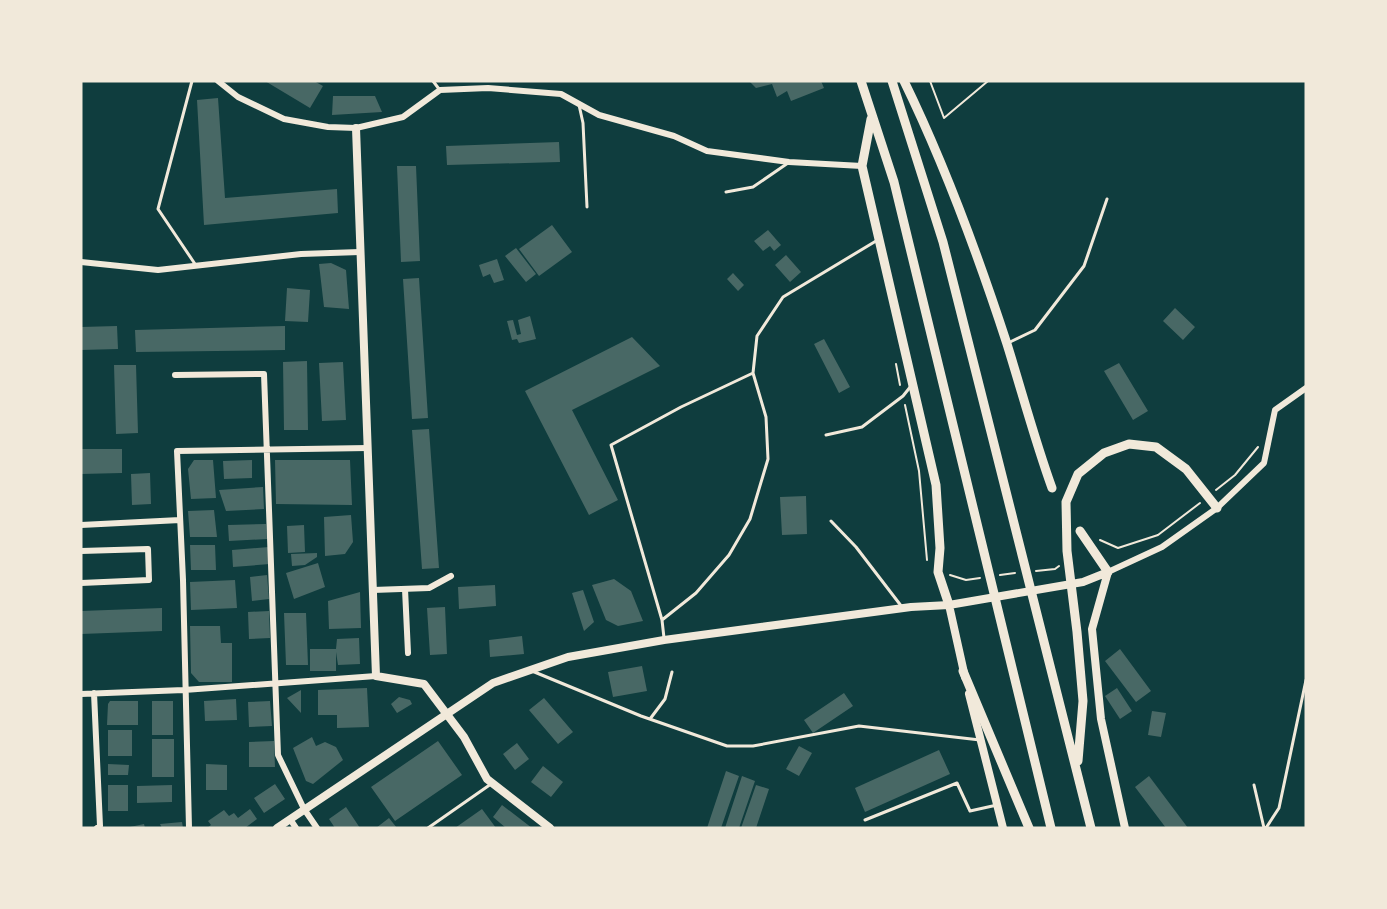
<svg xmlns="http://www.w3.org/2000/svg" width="1387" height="909" font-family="Commissioner,sans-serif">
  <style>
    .building { fill: #486865 }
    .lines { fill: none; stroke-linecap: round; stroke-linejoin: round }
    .path { stroke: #f1e9da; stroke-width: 2 }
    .service { stroke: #f1e9da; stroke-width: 3 }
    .minor { stroke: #f1e9da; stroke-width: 6 }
    .tertiary { stroke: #f1e9da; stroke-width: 8 }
    .trunk { stroke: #f1e9da; stroke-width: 9 }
  </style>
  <rect width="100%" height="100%" fill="#0f3d3e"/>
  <path class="building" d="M265,81h49l9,5 -13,22z
    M749,81h72l3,7 -33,13 -4,-10 -10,6 -5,-13 -16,4z
    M333,96h42l7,16 -50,3z
    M218,98l7,100 112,-9 1,24 -134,12 -7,-125z
    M559,142l1,20 -113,3 -1,-19z
    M397,166h19l4,95 -19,1z
    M552,225l20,27 -33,24 -20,-27z
    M768,230l13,15 -7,6 -4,-5 -7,5 -9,-10z
    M516,248l20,26 -10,8 -21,-26z
    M786,255l15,17 -11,10 -15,-17z
    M497,259l7,21 -10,3 -4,-9 -7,3 -4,-12z
    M331,263l15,7 3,39 -25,-2 -5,-43z
    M733,273l11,12 -6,6 -11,-12z
    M419,278l9,140 -16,1 -9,-140z
    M287,288l23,2 -2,32 -23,-1z
    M1175,308l20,19 -12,13 -20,-19z
    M530,316l6,23 -17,4 -2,-4 -5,1 -5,-19 6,-1 4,15 4,-1 -3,-14z
    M117,326l1,23 -37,1v-23z
    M285,326v24l-149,2 -1,-22z
    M632,337l28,29 -88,44 46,90 -29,15 -64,-124z
    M824,339l26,48 -11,6 -25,-49z
    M307,361l1,69h-24l-1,-68z
    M343,362l3,58 -24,1 -3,-58z
    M1119,363l29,48 -15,9 -29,-49z
    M114,365h22l2,68 -22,1z
    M429,429l10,139 -17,1 -10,-139z
    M81,449h41v24l-41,1z
    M194,460h19l3,38 -25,1 -3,-30z
    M252,460v18l-28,1 -1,-18z
    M275,460h75l2,45 -76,-1z
    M150,473l1,31 -19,1 -1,-31z
    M263,487l1,22 -38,2 -7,-21z
    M806,496l1,38 -25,1 -2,-38z
    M214,510l3,27h-27l-2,-26z
    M351,515l2,27 -8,12 -20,2 -1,-39z
    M266,524l1,15 -38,2 -1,-16z
    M304,525l1,27 -17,1 -1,-27z
    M190,545h25l1,25h-25z
    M269,547l1,17 -37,3 -1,-17z
    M317,553v4l-12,8 -13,1 -1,-12z
    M318,563l7,24 -31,12 -8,-26z
    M267,575l2,24 -17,2 -2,-24z
    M614,579l17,12 12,30 -25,5 -12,-6 -14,-35z
    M235,580l2,28 -46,2 -1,-28z
    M495,585l1,21 -37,3 -1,-22z
    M583,590l11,32 -10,9 -12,-38z
    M360,592l1,36 -32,1 -1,-28z
    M445,607l2,47 -17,1 -3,-47z
    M162,608v23l-81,3v-23z
    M269,611l1,27 -21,1 -1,-27z
    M284,613h22l2,52h-22z
    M190,626h30l1,17h11v39h-33l-8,-9z
    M522,636l2,18 -34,3 -1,-17z
    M359,638l1,26 -22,1 -2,-13v19h-26v-22h26l1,-10z
    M1120,649l31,42 -15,11 -31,-41z
    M642,666l5,25 -34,6 -5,-25z
    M367,688l2,39 -32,1v-13h-19v-25z
    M1117,688l15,23 -12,8 -15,-23z
    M301,690v23l-14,-15z
    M844,693l9,13 -40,27 -9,-13z
    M399,697l11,3 2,4 -15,9 -6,-9z
    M544,698l29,34 -15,12 -29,-34z
    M236,699l1,21 -32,1 -1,-20z
    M110,701h28v24h-31l1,-21z
    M152,701h21v34h-21z
    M270,701l2,25 -23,1 -1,-25z
    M1152,711l14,2 -5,24 -13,-2z
    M108,730h24v26h-24z
    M312,737l4,9 9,-4 11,5 7,13 -30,24 -7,-3 -13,-33z
    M152,739h22v38h-22z
    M274,741l1,26h-26v-25z
    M438,741l24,34 -67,46 -24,-34z
    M517,743l12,16 -14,11 -12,-16z
    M799,746l13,7 -13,23 -13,-7z
    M939,750l11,24 -85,38 -10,-24z
    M108,764l21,1 -1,10h-20z
    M206,764l21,1v25h-21z
    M543,766l20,16 -12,15 -20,-15z
    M726,771l13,5 -18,52h-14z
    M742,776l13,5 -16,47h-14z
    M1149,776l39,52h-22l-31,-41z
    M275,784l10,15 -21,14 -10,-15z
    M108,785h20v26h-20z
    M172,785v17l-35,1v-17z
    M756,785l13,4 -13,39h-15z
    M502,805l30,23h-26l-13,-11z
    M346,807l14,21h-25l-6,-9z
    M250,809l7,10 -12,9h-38l4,-3 -3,-4 16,-11 5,6 5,-3 4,5z
    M482,809l14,19h-41z
    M389,818l8,10h-21z
    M182,822l1,6h-21l-2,-4z
    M144,824l1,4h-15v-1z"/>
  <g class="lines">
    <path class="path" d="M930,81l14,37 44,-37
      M896,364l4,21
      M905,405l14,66 8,89
      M1216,490l19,-15 23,-28
      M1100,540l18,8 40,-13 42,-32
      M1036,571l19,-2 4,-3
      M950,575l16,5 14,-2
      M1000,575l15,-2"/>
    <path class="service" d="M192,81l-34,128 37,55
      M433,81l6,8
      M579,105l4,18 4,84
      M726,192l27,-5 35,-24
      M1008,343l27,-13 49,-64 23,-67
      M753,373l4,-37 26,-39 93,-56
      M826,435l36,-8 41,-31 8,-10
      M831,521l25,26 46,60
      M662,620l34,-27 33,-38 21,-36 18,-60 -2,-42 -13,-44 -72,34 -70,38 51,175 2,18
      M532,671l109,45 86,30h26l106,-20 121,14
      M650,719l15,-20 7,-27
      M1254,785l10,43
      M865,820l92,-37 13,28 27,-6
      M428,828l63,-44
      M1266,828l13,-20 27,-128"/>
    <path class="minor" d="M218,81l20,16 46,22 44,8 28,1 47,-11 37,-27 48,-2 73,6 38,21 75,21 33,15 82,11 73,4
      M81,262l77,8 143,-16 59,-2
      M175,375l89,-1 14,381 26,54 13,19
      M81,525l99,-5
      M81,551l67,-2 1,31 -68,3
      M1108,572l54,-25 55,-39 47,-45 11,-53 31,-22
      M405,589l3,64
      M373,590l56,-2 22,-12
      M94,693l6,133 -3,2
      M81,694l103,-4 192,-14
      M290,819l6,9
      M189,828l-6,-248 -6,-129 191,-3"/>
    <path class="tertiary" d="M356,128l20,548 48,8 40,53 23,42 63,49
      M1108,572l-16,57 9,90 24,109
      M949,605l16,72
      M969,694l34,134
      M277,828l216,-145 75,-26 96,-17 247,-33 38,-2 134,-23 25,-10"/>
    <path class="trunk" d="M861,81l33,101 157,646
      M892,81l51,161 148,586
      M904,81c41,84 74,174 103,263 15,48 28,97 45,144
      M871,119l-9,47 74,319 4,63 -2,24 11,33
      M1080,531l28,41
      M963,671l66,157
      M1078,761l5,-60 -6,-69 -10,-81 -1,-49 12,-28 26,-21 25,-9 27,3 30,22 31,39"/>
  </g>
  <rect width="1387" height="909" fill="none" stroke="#f1e9da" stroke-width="165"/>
</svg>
